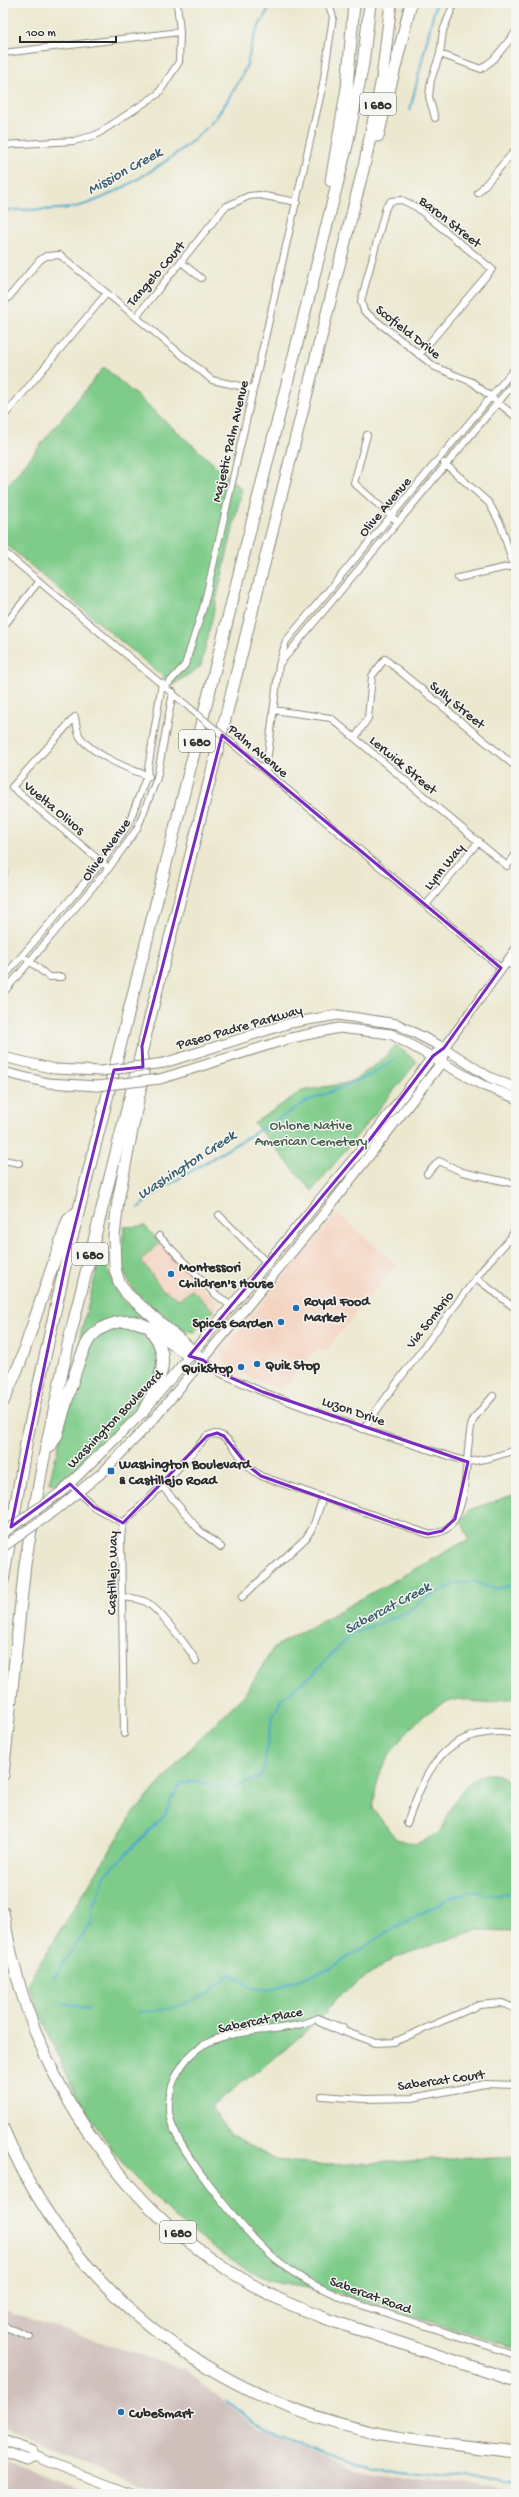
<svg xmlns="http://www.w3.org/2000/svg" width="519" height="2497" font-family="'Gochi Hand',sans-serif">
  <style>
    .built { fill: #f4d3c0 }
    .industrial { fill: #d0c0bc }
    .green { fill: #7fcc8a; stroke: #557c5a }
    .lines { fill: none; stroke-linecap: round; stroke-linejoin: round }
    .stream { stroke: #4caacb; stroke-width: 2 }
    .minor-casing { stroke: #8c8a7e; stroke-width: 8 }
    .tertiary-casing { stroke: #8c8a7e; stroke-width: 10 }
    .secondary-casing { stroke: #8c8a7e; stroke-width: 11 }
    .motorway-casing { stroke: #8c8a7e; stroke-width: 13 }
    .minor { stroke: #fff; stroke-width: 6 }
    .tertiary { stroke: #fff; stroke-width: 8 }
    .secondary { stroke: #fff; stroke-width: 9 }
    .motorway { stroke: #fff; stroke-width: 11 }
    .minor-bridge-casing { stroke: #8c8a7e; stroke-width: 8; stroke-linecap: butt }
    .secondary-bridge-casing { stroke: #8c8a7e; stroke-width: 11; stroke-linecap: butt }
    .minor-bridge { stroke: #fff; stroke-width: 6 }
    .secondary-bridge { stroke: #fff; stroke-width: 9 }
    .marked { fill: none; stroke: #7b2cbf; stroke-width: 3; stroke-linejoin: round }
    .poi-dot { fill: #1f6fb2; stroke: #f6f6f2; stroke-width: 1.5 }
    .labels { text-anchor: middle; stroke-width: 3; stroke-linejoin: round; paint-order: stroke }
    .shield { fill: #f6f6f2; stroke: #686867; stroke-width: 1 }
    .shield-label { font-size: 13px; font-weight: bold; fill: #2b2b2b }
    .street-label { font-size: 14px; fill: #2b2b2b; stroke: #f6f6f2 }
    .park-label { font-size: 14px; fill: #445b48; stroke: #f6f6f2 }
    .poi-label { font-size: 14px; font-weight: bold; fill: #2b2b2b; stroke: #f6f6f2; text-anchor: start }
    .water-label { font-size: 15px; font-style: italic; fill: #385e6b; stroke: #f6f6f2 }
  </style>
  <rect width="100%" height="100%" fill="#f6f6f2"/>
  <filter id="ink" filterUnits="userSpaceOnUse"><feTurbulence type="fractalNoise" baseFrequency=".025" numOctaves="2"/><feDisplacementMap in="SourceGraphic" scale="8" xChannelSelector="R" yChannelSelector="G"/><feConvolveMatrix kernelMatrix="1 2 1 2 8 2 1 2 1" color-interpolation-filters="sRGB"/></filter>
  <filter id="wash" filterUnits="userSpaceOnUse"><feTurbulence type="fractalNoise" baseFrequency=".012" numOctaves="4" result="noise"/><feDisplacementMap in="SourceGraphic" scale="16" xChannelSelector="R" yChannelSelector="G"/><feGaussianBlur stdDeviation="0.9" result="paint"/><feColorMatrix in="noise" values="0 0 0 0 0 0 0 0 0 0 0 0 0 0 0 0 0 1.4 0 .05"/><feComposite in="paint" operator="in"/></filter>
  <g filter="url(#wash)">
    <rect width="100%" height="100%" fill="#ece8d0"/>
    <path class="built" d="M337,1213l59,51 -70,86 -13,2 -31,38 -46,-18 -15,-11v-9z
      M160,1243l59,62 -5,6 -19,-19 -6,-2 -10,9 -17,-10 -21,-29z"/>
    <path class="industrial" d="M3,2310l183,60 74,61 91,37 133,20 32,2v4h-350l-163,-66z
      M3,2461l88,33h-88z"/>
    <path class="green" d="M104,367l138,122 -41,177 -28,19 -170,-143v-51z
      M396,1045l21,17 -105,129 -58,-68 48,-32 44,-8 10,-4 27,-20z
      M145,1226l15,17 -19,17 21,29 17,10 13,-9 22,21 -20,21 -10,-2 -14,-8 -34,-29 -5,-7 -10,-24 3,-35z
      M100,1258l6,2c5,25 14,41 35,55l-2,2h-8l-44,21 -7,-2z
      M120,1326c22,3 42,16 38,41 -1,4 -1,11 -3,15 -14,26 -72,84 -97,102l-9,-1c7,-27 31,-129 47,-145 6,-7 15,-9 24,-12z
      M516,1494v205c-12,-2 -21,4 -33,4 -8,0 -16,-5 -24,-4 -33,5 -62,41 -76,68 -7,13 -8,27 -10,42l23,30 20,5c7,-4 20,-8 25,-14 6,-9 8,-22 15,-31 17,-26 36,-35 60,-12v144l-40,-1 -82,28 -54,37 -19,23 -39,34 -71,54 18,27 46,27 53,5 188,-9v192l-190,-58 -58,-10 -39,-21 -51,-38 -50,-50 -49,-69 -52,-118 105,-169 62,-71 51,-50 29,-47 195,-108 -8,-19 10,-11z"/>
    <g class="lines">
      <path class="stream" d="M410,110l26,-107
        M3,210c22,-1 45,1 67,-2 40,-6 122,-59 147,-92 10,-14 22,-33 29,-49 4,-10 4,-23 9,-32 5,-11 11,-22 17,-32
        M138,1208l22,-18 146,-88 66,-28 22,-14
        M53,1978l39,-56v-13l14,-35 60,-60 4,-13 11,-17 13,-4 34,10 32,-13 4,-12 8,-47 10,-20 32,-25 36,-38 57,-23 20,-14 28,-14 18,-3 21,8 22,-4
        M61,2002l27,7
        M137,2012c25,0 49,-6 70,-18 8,-5 15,-14 24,-20l21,14 17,2 63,-22 55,-36 61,-33 23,-8 19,4 26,-1
        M226,2401l39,30 60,24 77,16 108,12 6,3"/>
    </g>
  </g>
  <g filter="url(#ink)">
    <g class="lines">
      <g class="minor-casing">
        <path id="minor" d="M3,53l177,-21
          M440,54l41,15 13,-10 22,-27
          M435,118l-6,-21 2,-17 9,-26 3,-23 11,-28
          M3,145l71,-4 22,-6 62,-41 21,-32 1,-30 -3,-29
          M478,193l38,-44
          M181,262l20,16
          M3,304l37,-44 6,-4 14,-1 76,62 89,-110 24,-11 10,-1 38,7
          M136,317l76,63 41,9
          M419,355l73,-86 -76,-62 -14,-7 -11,1 -5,6 -25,94 3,10 71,56 37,15 44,35
          M3,417l104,-124
          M367,435l-13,48 44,39
          M444,463l45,40 12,22 15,49
          M3,551l188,158
          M458,578l58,-13
          M3,627l36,-46
          M281,662l235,-281
          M166,686l19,-21 19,-60 119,-521 10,-67 -5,-14
          M273,710l58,8 176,148 9,-12
          M355,738l13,-20 4,-42 13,-17 131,108
          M240,750l261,218
          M266,771l13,-106 7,-24 230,-274
          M105,865l-93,-78 63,-70c1,5 2,13 4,18 10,18 51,35 70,41
          M3,873h1
          M426,905l53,-64
          M27,959l22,18h13
          M506,961l10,8
          M3,978l99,-116 26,-37 19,-50 15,-92
          M3,993l106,-125 28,-39 20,-51 16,-86
          M3,1160l16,3
          M427,1174l12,-13 23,11 54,12
          M219,1215l48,48
          M159,1236l55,57 17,13
          M476,1278l40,31
          M203,1360l17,13 43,19 100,37 105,33 22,-4 26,-8
          M363,1429c40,-56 82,-110 124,-165 9,-12 25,-23 29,-38
          M70,1484l24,23 29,16
          M162,1486l37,44 22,17
          M122,1597c8,1 16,1 24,5 13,7 43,46 50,59
          M242,1597l64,-59 7,-11 10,-30
          M124,1734l-3,-197 2,-14 39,-37 45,-50c19,-9 29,16 39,28 4,5 10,8 15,12l167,58c5,-1 11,-1 15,-3 28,-14 21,-82 29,-108 3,-9 15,-19 21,-27
          M407,1823c15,-40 29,-84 79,-90 10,-1 20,-2 30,2
          M319,2022l22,10 3,-1 32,12 18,-1 85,-37 23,-2 14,6
          M344,2031l-1,-3 -25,-10c-37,18 -89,6 -122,32 -19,16 -31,43 -26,68 8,35 78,118 106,142 24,20 53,33 82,44l158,51
          M322,2096l44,3 46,-1 73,-14 31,1
          M3,2326l27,11"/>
      </g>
      <g class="tertiary-casing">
        <path id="tertiary" d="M444,1048l72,-99"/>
      </g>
      <g class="secondary-casing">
        <path id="secondary" d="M3,1057l52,12 46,2
          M164,1063l126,-40 48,-8 59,9 47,24 45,29 27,11
          M3,1072l45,11 49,3
          M160,1079l131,-41 48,-10 52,6 91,51 34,13
          M61,1492l82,-80 228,-274 62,-82 11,-8
          M56,1510l48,-39 49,-51 173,-209 116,-149 2,-14
          M3,2440l29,11 3,5 95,38
          M3,2451l25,9 7,-4"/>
      </g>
      <g class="motorway-casing">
        <path id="motorway" d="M378,136l33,-133
          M331,181l16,-93 7,-85
          M142,1057l1,18 -25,126 -4,35 1,33 4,13 8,12 76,66
          M3,1402l17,-39 48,-143 10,-9
          M143,1412c14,-28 31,-51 9,-80
          M50,1447l7,-12c7,-23 21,-81 34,-98 13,-14 35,-20 53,-12 16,7 31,21 45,31
          M3,1581l24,-143 40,-181 280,-1112 16,-81 7,-61
          M3,1775l22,-211 18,-102 26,-122 296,-1178 17,-83 9,-76
          M3,1912c27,167 122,311 276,387 35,17 72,28 109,40 43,14 85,28 128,42
          M3,2128c66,159 201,267 369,304 47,10 96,14 144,20"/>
      </g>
      <use href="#minor" class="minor"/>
      <use href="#tertiary" class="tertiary"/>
      <use href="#secondary" class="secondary"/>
      <use href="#motorway" class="motorway"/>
      <g class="minor-bridge-casing">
        <path id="minor-bridge" d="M191,709l49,41"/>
      </g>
      <g class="secondary-bridge-casing">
        <path id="secondary-bridge" d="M101,1071l63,-8
          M97,1086l63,-7
          M3,1533l58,-41
          M3,1547l53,-37"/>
      </g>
      <use href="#minor-bridge" class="minor-bridge"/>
      <use href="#secondary-bridge" class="secondary-bridge"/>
    </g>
  </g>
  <path class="marked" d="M222,735l279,233 -57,80 -11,8 -62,82 -182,218 14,4 17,13 43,19 205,70 -13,57 -13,12 -14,3 -12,-3 -155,-55 -14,-11 -23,-29 -7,-3 -10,3 -84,87 -29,-16 -24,-23 -59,43 56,-270 47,-187 29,-3 -1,-21z"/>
  <g class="poi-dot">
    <circle cx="171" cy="1274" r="4"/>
    <circle cx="296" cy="1308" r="4"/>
    <circle cx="281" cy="1322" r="4"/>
    <circle cx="257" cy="1364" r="4"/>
    <circle cx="241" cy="1367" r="4"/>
    <rect x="107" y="1467" width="8" height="8" rx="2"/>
    <circle cx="121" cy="2412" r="4"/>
  </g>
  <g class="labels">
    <g class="shield">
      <rect x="360" y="93" width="36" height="22" rx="3"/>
      <rect x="179" y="730" width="36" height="22" rx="3"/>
      <rect x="72" y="1243" width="36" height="22" rx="3"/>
      <rect x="160" y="2221" width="36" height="22" rx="3"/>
    </g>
    <g class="shield-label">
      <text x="378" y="109">I 680</text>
      <text x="197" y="746">I 680</text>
      <text x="90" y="1259">I 680</text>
      <text x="178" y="2237">I 680</text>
    </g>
    <g class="street-label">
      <text transform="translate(451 221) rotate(38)" y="5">Baron Street</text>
      <text transform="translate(155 273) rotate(-49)" y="5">Tangelo Court</text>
      <text transform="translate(409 331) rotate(38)" y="5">Scofield Drive</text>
      <text transform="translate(229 441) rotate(-77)" y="5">Majestic Palm Avenue</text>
      <text transform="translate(384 506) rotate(-50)" y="5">Olive Avenue</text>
      <text transform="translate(458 704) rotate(39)" y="5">Sully Street</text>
      <text transform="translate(259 750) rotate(40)" y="5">Palm Avenue</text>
      <text transform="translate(404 764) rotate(40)" y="5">Lerwick Street</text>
      <text transform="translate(55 807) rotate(40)" y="5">Vuelta Olivos</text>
      <text transform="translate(105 849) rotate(-54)" y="5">Olive Avenue</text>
      <text transform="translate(443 866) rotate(-51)" y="5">Lynn Way</text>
      <text transform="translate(239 1026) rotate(-16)" y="5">Paseo Padre Parkway</text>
      <text transform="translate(429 1319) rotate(-52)" y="5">Via Sombrio</text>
      <text transform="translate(354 1410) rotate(19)" y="5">Luzon Drive</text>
      <text transform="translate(114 1418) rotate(-46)" y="5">Washington Boulevard</text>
      <text transform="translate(111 1573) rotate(-89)" y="5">Castillejo Way</text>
      <text transform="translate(260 2019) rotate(-12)" y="5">Sabercat Place</text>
      <text transform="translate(441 2079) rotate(-8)" y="5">Sabercat Court</text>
      <text transform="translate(371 2294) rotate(20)" y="5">Sabercat Road</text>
    </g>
    <g class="park-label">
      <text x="311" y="1129">Ohlone Native<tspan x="311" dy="16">American Cemetery</tspan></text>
    </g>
    <g class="poi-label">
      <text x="179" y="1271">Montessori<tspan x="179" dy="16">Children's House</tspan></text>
      <text x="304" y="1305">Royal Food<tspan x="304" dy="16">Market</tspan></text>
      <text x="273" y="1327" text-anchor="end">Spices Garden</text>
      <text x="265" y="1369">Quik Stop</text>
      <text x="233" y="1372" text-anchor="end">QuikStop</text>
      <text x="119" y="1468">Washington Boulevard<tspan x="119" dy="16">&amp; Castillejo Road</tspan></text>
      <text x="129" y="2417">CubeSmart</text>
    </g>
    <g class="water-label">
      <text transform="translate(124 170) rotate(-29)" y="5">Mission Creek</text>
      <text transform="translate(186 1164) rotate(-33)" y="5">Washington Creek</text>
      <text transform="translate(387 1607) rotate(-28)" y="5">Sabercat Creek</text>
    </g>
  </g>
  <rect width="519" height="2497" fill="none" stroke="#f6f6f2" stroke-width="16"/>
  <path d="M20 36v6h96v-6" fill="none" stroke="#2b2b2b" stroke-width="2"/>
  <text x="26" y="36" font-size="12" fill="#2b2b2b" stroke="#f6f6f2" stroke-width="3" paint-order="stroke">100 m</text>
</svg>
